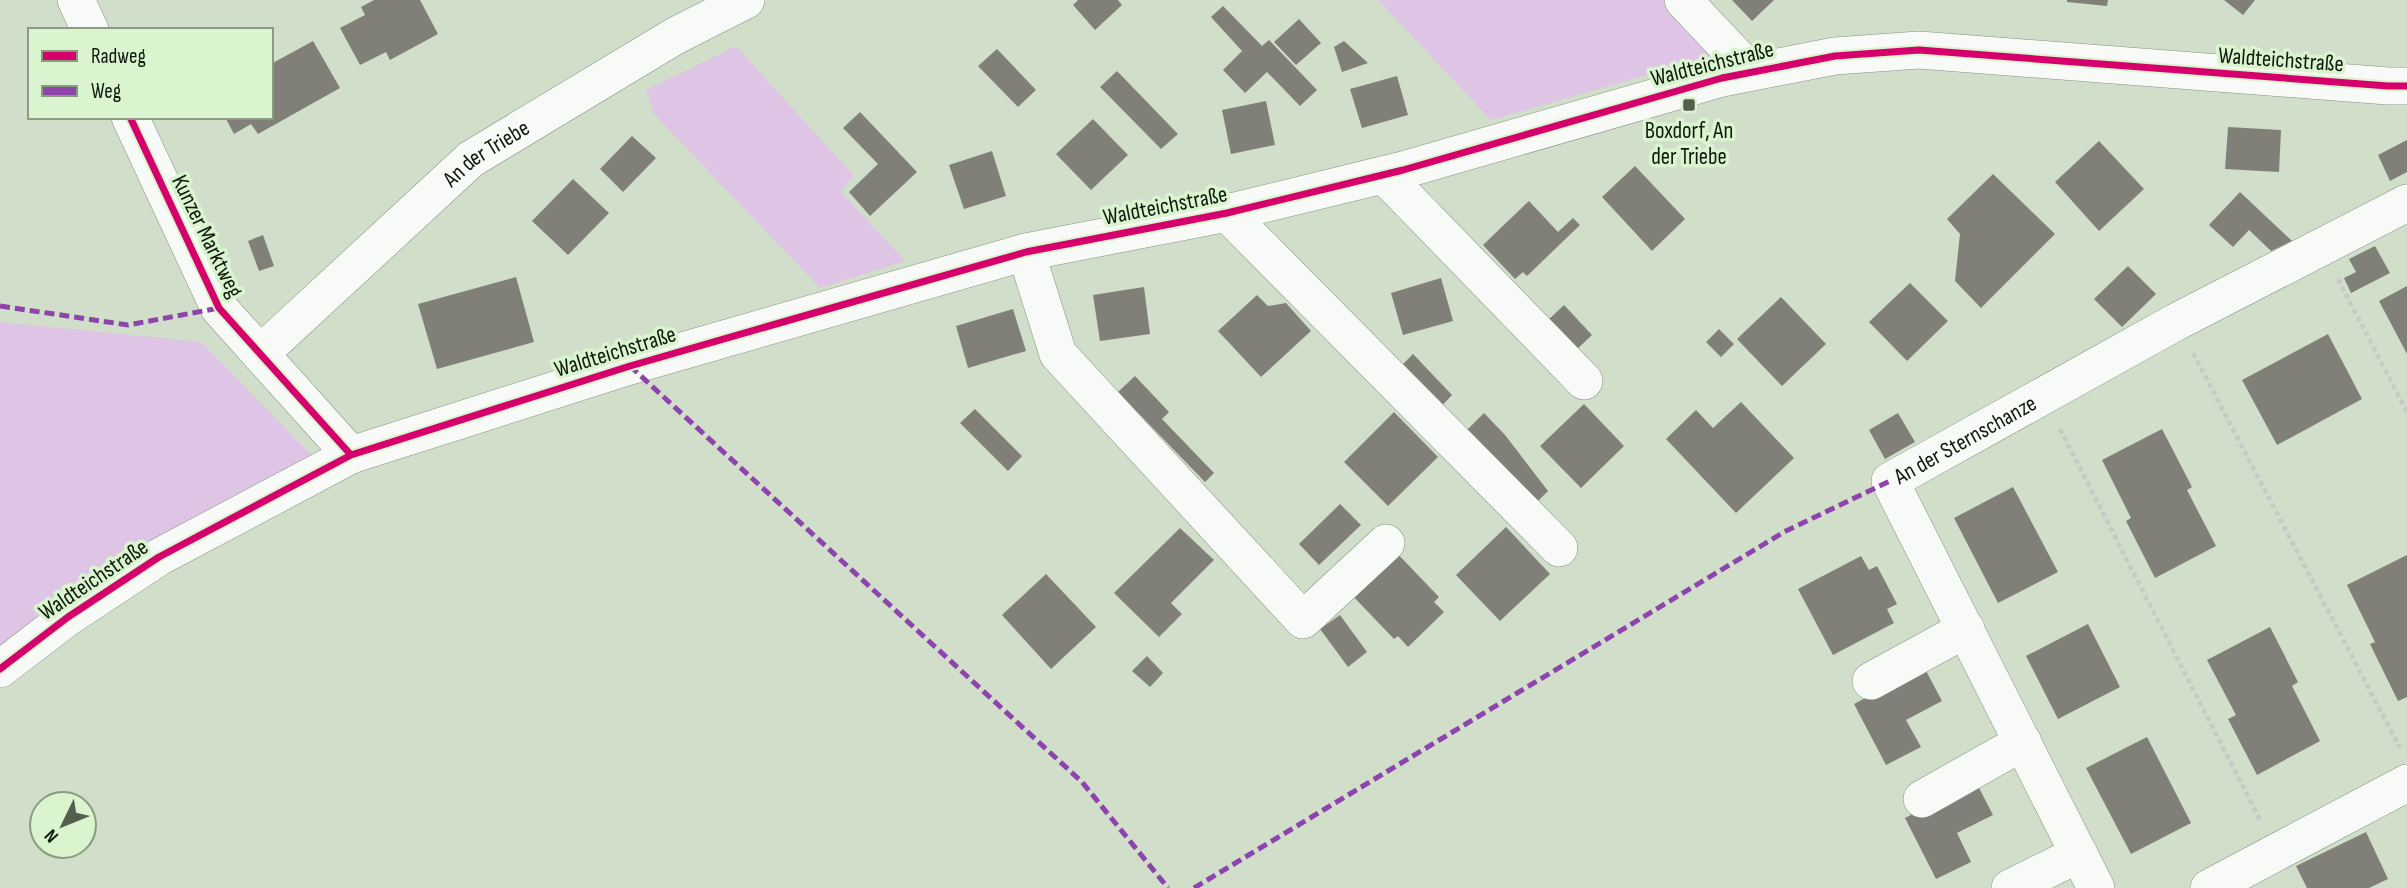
<svg xmlns="http://www.w3.org/2000/svg" width="2407" height="888" font-family="'Sofia Sans Condensed',sans-serif">
  <style>
    .green { fill: #dec5e6 }
    .building { fill: #818078 }
    .lines { fill: none; stroke-linecap: round; stroke-linejoin: round }
    .minor-casing { stroke: #879283; stroke-width: 38 }
    .path { stroke: #c7cac5; stroke-width: 4.5; stroke-dasharray: 5 3.5; stroke-linecap: butt }
    .minor { stroke: #f8faf7; stroke-width: 37 }
    .quiet { stroke: #8e44ad; stroke-width: 5; stroke-dasharray: 10 5; stroke-linecap: butt }
    .cycleway-casing { stroke: #d9f4cf; stroke-width: 11 }
    .cycleway { stroke: #d6006c; stroke-width: 7 }
    .poi-dot { fill: #535e4f; stroke: #d9f4cf; stroke-width: 2.5 }
    .labels { text-anchor: middle; stroke-width: 7; stroke-linejoin: round; paint-order: stroke }
    .street-label { font-size: 23px; fill: #10190d; stroke: #d9f4cf }
    .poi-label { font-size: 23px; fill: #10190d; stroke: #d9f4cf }
  </style>
  <rect width="100%" height="100%" fill="#d0deca"/>
  <path class="green" d="M1378,0h290l51,54 -228,66z
    M736,46l118,130 -14,15 65,70 -85,27 -166,-174 -8,-24z
    M0,322l201,20 136,139 -337,181z"/>
  <path class="building" d="M374,0h46l18,34 -48,26 -4,-8 -26,13 -20,-37 25,-13 -4,-8z
    M1078,0h40l4,5 -27,25 -22,-25z
    M1732,0h42l-22,21z
    M2067,0h41l-1,6 -40,-4z
    M2224,0h31l-12,15z
    M1223,6l39,40 7,-6 48,50 -17,16 -33,-34 -22,21 -22,-23 19,-19 -31,-34z
    M1299,19l22,24 -25,22 -22,-23z
    M313,41l27,47 -82,46 -7,-10 -17,10 -9,-17h46v-53z
    M1344,41l24,22 -26,9 -8,-25z
    M997,49l39,41 -18,17 -40,-41z
    M1117,71l61,63 -17,15 -61,-62z
    M1397,76l11,39 -46,13 -12,-39z
    M1266,101l9,44 -44,9 -9,-44z
    M860,112l57,60 -47,44 -21,-24 29,-28 -35,-36z
    M1093,119l35,36 -37,35 -35,-36z
    M2228,127l53,3 -2,42 -54,-3z
    M632,136l24,22 -33,34 -23,-23z
    M2407,140v32l-17,9 -12,-26z
    M2099,141l45,48 -45,42 -44,-49z
    M992,151l14,45 -42,13 -15,-44z
    M1635,166l50,53 -33,32 -50,-54z
    M1993,174l62,60 -74,74 -26,-27 5,-47 -13,-15z
    M573,179l36,34 -41,42 -36,-34z
    M2240,192l52,49 -21,10 -22,-21 -16,17 -24,-22z
    M1529,201l29,31 15,-14 7,7 -53,51 -4,-4 -8,7 -32,-34z
    M263,235l11,31 -15,5 -11,-30z
    M2375,246l15,27 -39,20 -7,-15 12,-6 -7,-13z
    M2128,266l28,28 -34,33 -28,-28z
    M516,277l18,65 -97,27 -19,-65z
    M1441,278l12,43 -50,14 -12,-42z
    M1910,283l38,38 -41,40 -38,-39z
    M2407,286v68l-28,-53z
    M1144,287l6,47 -50,7 -7,-46z
    M1257,295l11,11 18,-3 25,28 -50,46 -43,-46z
    M1781,297l45,47 -44,42 -45,-47z
    M1564,305l28,30 -18,17 -28,-30z
    M1013,309l13,42 -58,17 -12,-42z
    M1719,329l15,15 -13,13 -15,-15z
    M2328,334l34,65 -85,46 -35,-65z
    M1413,354l39,41 -16,17 -40,-41z
    M1135,376l34,36 -7,7 52,54 -9,9 -87,-90z
    M1741,402l53,56 -58,55 -70,-74 30,-29 17,18z
    M1584,404l40,42 -43,42 -41,-42z
    M975,409l47,47 -14,15 -48,-48z
    M1394,412l44,45 -50,49 -44,-44z
    M1484,413l21,22 43,56 -18,18 -72,-70z
    M1898,413l17,29 -30,17 -16,-29z
    M2162,429l30,58 -5,3 29,56 -61,32 -29,-57 5,-3 -29,-58z
    M2013,487l45,85 -60,31 -44,-85z
    M1340,504l21,21 -42,40 -20,-21z
    M1506,527l44,47 -50,47 -44,-46z
    M1180,528l34,32 -43,43 11,11 -23,23 -45,-44z
    M1393,549l46,48 -5,5 10,10 -36,35 -10,-11 -4,3 -45,-47z
    M2407,555v142l-9,4 -28,-57 5,-2 -28,-57z
    M1861,556l8,14 8,-4 20,38 -10,5 7,14 -61,32 -35,-66z
    M1046,574l50,53 -45,42 -49,-54z
    M1340,615l27,37 -19,15 -28,-38z
    M2088,624l32,63 -62,32 -32,-63z
    M2270,627l28,55 -6,4 28,55 -63,34 -29,-56 8,-4 -29,-55z
    M1147,656l16,17 -13,14 -18,-16z
    M1924,667l18,34 -36,19 15,27 -35,18 -32,-61z
    M2147,737l44,86 -60,31 -45,-86z
    M1976,782l17,33 -36,18 14,29 -35,17 -31,-61z
    M2366,832l22,47 -19,9h-62l-11,-22z"/>
  <g class="lines">
    <g class="minor-casing">
      <g id="minor">
        <path d="M76,0l14,30"/>
        <path d="M1683,0l67,71"/>
        <path d="M130,117l89,191 132,147"/>
        <path d="M1384,175l200,206"/>
        <path d="M1227,213l332,335"/>
        <path d="M1026,252l32,102 245,266 83,-77"/>
        <path id="s1" d="M260,354l211,-195 204,-123 71,-36"/>
        <path d="M0,669l68,-52 91,-60 192,-102 279,-89 396,-114 201,-39 176,-43 319,-92 113,-22 84,-6 469,36h19"/>
        <path d="M1871,681l95,-52"/>
        <path d="M1922,799l101,-57"/>
        <path d="M2010,888l69,-34"/>
        <path id="s2" d="M2096,888l-206,-407 286,-159 231,-119"/>
        <path d="M2209,888l198,-105"/>
      </g>
    </g>
    <path class="path" d="M2338,279l69,133
      M2193,353l207,395
      M2060,429l200,391"/>
    <use href="#minor" class="minor"/>
    <path class="quiet" d="M0,306l128,19 91,-17
      M630,366l452,416 86,106
      M1194,888l590,-356 106,-51"/>
    <g class="cycleway-casing">
      <path id="cycleway" d="M130,117l89,191 132,147
        M0,669l68,-52 91,-60 192,-102 279,-89 396,-114 201,-39 176,-43 319,-92 113,-22 84,-6 469,36h19"/>
    </g>
    <use href="#cycleway" class="cycleway"/>
  </g>
  <rect class="poi-dot" x="1682" y="98" width="14" height="14" rx="3.5"/>
  <g class="labels">
    <g class="street-label">
      <text transform="translate(2281 59) rotate(4)" y="8">Waldteichstraße</text>
      <text transform="translate(1712 63) rotate(-14)" y="8">Waldteichstraße</text>
      <text dy="8" stroke="none"><textPath href="#s1" startOffset="303">An der Triebe</textPath></text>
      <text transform="translate(1165 205) rotate(-11)" y="8">Waldteichstraße</text>
      <text transform="translate(208 236) rotate(64)" y="8">Kunzer Marktweg</text>
      <text transform="translate(615 351) rotate(-17)" y="8">Waldteichstraße</text>
      <text dy="8" stroke="none"><textPath href="#s2" startOffset="542">An der Sternschanze</textPath></text>
      <text transform="translate(93 579) rotate(-34)" y="8">Waldteichstraße</text>
    </g>
    <g class="poi-label">
      <text x="1689" y="138">Boxdorf, An<tspan x="1689" dy="26">der Triebe</tspan></text>
    </g>
  </g>
  <rect x="28" y="28" width="245" height="91" fill="#d9f4cf" stroke="#899c81" stroke-width="2"/>
  <rect x="42" y="51" width="35" height="10" fill="#d6006c" stroke="#899c81" stroke-width="2"/>
  <text x="91" y="63" font-size="21" fill="#10190d">Radweg</text>
  <rect x="42" y="86" width="35" height="10" fill="#8e44ad" stroke="#899c81" stroke-width="2"/>
  <text x="91" y="98" font-size="21" fill="#10190d">Weg</text>
  <g transform="translate(63 825) rotate(227)"><circle r="33" fill="#d9f4cf" stroke="#899c81" stroke-width="2"/>
  <path d="M0-5L12 26L0 18L-12 26Z" fill="#535e4f"/>
  <text y="-10" font-size="19" font-weight="bold" text-anchor="middle" fill="#10190d">N</text>
  </g>
</svg>
